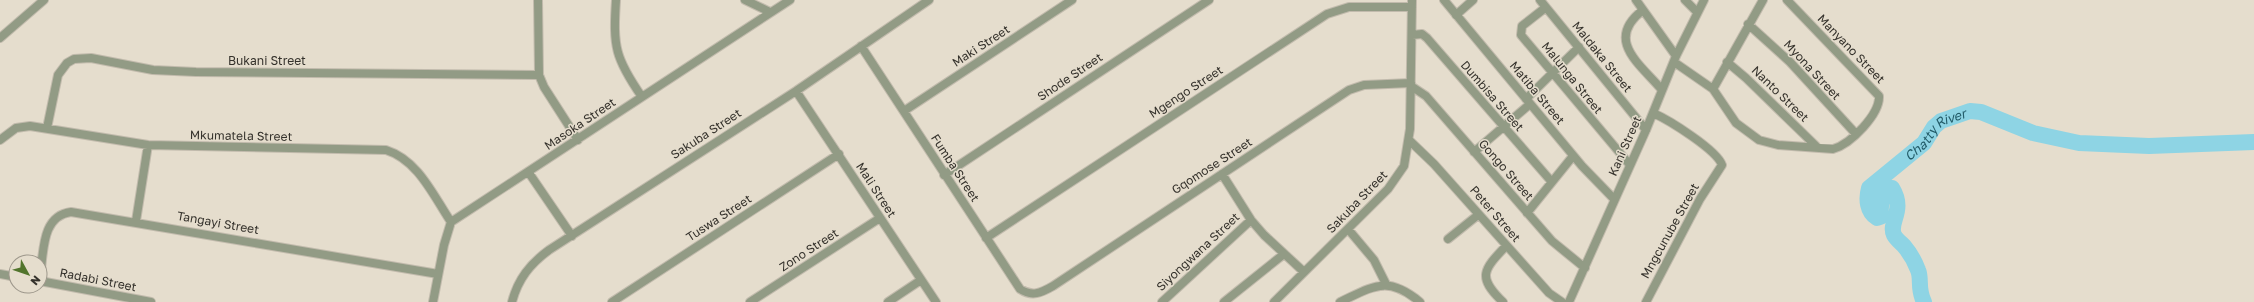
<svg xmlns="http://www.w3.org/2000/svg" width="2254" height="302" font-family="'Golos Text',sans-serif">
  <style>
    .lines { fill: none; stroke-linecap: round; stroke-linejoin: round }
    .river { stroke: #8ed4e4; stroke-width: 16 }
    .minor-casing { stroke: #c2bbad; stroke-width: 10 }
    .minor { stroke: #929b85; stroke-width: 8 }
    .labels { text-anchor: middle; stroke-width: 3; stroke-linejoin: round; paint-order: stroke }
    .street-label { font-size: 12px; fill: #34312b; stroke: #e5ddcd }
    .water-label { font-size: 13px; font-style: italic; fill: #235c69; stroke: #e5ddcd }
  </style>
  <rect width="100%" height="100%" fill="#e5ddcd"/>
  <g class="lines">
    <path class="river" id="s1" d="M1924,302c-7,-14 -2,-23 -6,-32 -3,-8 -8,-17 -14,-24 -3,-3 -8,-7 -10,-11 -6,-13 12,-24 -2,-47h-4c-9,10 -6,18 -8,29l-3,1c-10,-6 -11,-19 -8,-30l55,-45 10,-16 7,-6 29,-10 11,1 52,21 46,10 70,3 105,-4"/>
    <g class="minor-casing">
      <path id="minor" d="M538,0l1,75 5,12 34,53
        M616,0c-3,47 -1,58 26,97
        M745,0l25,12
        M1444,0l138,166 32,33
        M1540,0l106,130
        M1636,0l40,56
        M1685,0l12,12
        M1545,8l-23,18 -1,9 109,130
        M1643,10c-39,30 -3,54 19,80
        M1456,15l17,-15
        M1748,24l42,38 66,72
        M1412,35l10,-1 5,4 124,143
        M0,38l44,-38
        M861,46l159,243c12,8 21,4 33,-3l296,-196 15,-5 47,-2
        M1674,62l39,27 23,34 23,17 19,5 55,4c18,-5 47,-35 46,-53l-92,-96
        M1727,62l19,16 70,68
        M1411,86l15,10 126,145 33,27
        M1713,89l50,-89
        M796,91l140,211
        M1526,99l53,-52
        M904,111l168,-111
        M47,128l11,-53 9,-12 7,-4 17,-1 62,12 43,2 343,3
        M0,140l16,-12 14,-2 118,19 238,5c32,10 47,45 65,72
        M1410,141l24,23 115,129 13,9
        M1474,152l56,-48
        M529,173l43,63
        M1222,174l29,46 13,15 40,37
        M944,175l265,-175
        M1527,213l46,-57
        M136,221l12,-76
        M1348,229l26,31 12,24
        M986,238l341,-224 22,-7h63
        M1448,239l30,-24
        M0,274l16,3
        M40,276c4,-24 1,-60 31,-64l367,62
        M40,281l111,21
        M433,302l11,-57 7,-23 339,-222
        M512,302c6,-23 18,-38 37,-52l247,-159 133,-91
        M612,302l227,-148
        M750,302l130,-84
        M888,302l33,-22
        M1162,302l89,-82
        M1224,302l60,-48
        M1274,302l114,-113 16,-23 6,-37 2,-129
        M1340,302c34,-16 47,-27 80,0
        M1503,302c-26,-25 -20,-32 3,-56
        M1569,302l77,-172 30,-74 28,-56
        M1646,302l54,-103 22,-34c-5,-15 -53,-45 -69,-52"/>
    </g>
    <use href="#minor" class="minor"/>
  </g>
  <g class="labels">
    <g class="street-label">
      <text transform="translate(981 46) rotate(-33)" y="4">Maki Street</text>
      <text transform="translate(1851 49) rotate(46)" y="4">Manyano Street</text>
      <text transform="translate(1602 57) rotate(51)" y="4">Maldaka Street</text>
      <text x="267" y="65">Bukani Street</text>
      <text transform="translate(1812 70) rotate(47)" y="4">Myona Street</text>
      <text transform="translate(1070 77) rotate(-34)" y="4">Shode Street</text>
      <text transform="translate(1572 78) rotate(51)" y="4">Malunga Street</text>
      <text transform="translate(1186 92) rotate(-33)" y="4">Mgengo Street</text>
      <text transform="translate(1537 93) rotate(50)" y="4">Matiba Street</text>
      <text transform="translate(1780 94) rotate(44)" y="4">Nanto Street</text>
      <text transform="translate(1492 96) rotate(49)" y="4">Dumbisa Street</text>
      <text transform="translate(580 124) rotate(-34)" y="4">Masoka Street</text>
      <text transform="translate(706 134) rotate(-33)" y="4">Sakuba Street</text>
      <text transform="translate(241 136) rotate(1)" y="4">Mkumatela Street</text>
      <text transform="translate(1625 146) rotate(-66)" y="4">Kani Street</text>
      <text transform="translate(1212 166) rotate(-33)" y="4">Gqomose Street</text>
      <text transform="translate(955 168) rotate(57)" y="4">Fumba Street</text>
      <text transform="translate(1506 170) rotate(49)" y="4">Gongo Street</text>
      <text transform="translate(876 190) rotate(57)" y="4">Mali Street</text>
      <text transform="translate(1357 202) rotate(-46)" y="4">Sakuba Street</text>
      <text transform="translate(1495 214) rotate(49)" y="4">Peter Street</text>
      <text transform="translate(719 218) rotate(-33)" y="4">Tuswa Street</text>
      <text transform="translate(218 223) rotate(10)" y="4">Tangayi Street</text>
      <text transform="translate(1670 231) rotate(-61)" y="4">Mngcunube Street</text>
      <text transform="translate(809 250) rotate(-33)" y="4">Zono Street</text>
      <text transform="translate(1198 252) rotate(-43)" y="4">Siyongwana Street</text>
      <text transform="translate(98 280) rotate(11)" y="4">Radabi Street</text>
    </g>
    <g class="water-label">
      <text dy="5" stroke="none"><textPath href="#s1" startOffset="282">Chatty River</textPath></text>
    </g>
  </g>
  <g transform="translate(28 274) rotate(130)"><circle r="19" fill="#e5ddcd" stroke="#9e988c"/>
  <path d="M0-3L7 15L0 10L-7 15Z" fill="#51742c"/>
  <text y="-6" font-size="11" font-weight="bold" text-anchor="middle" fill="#34312b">N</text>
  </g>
</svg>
